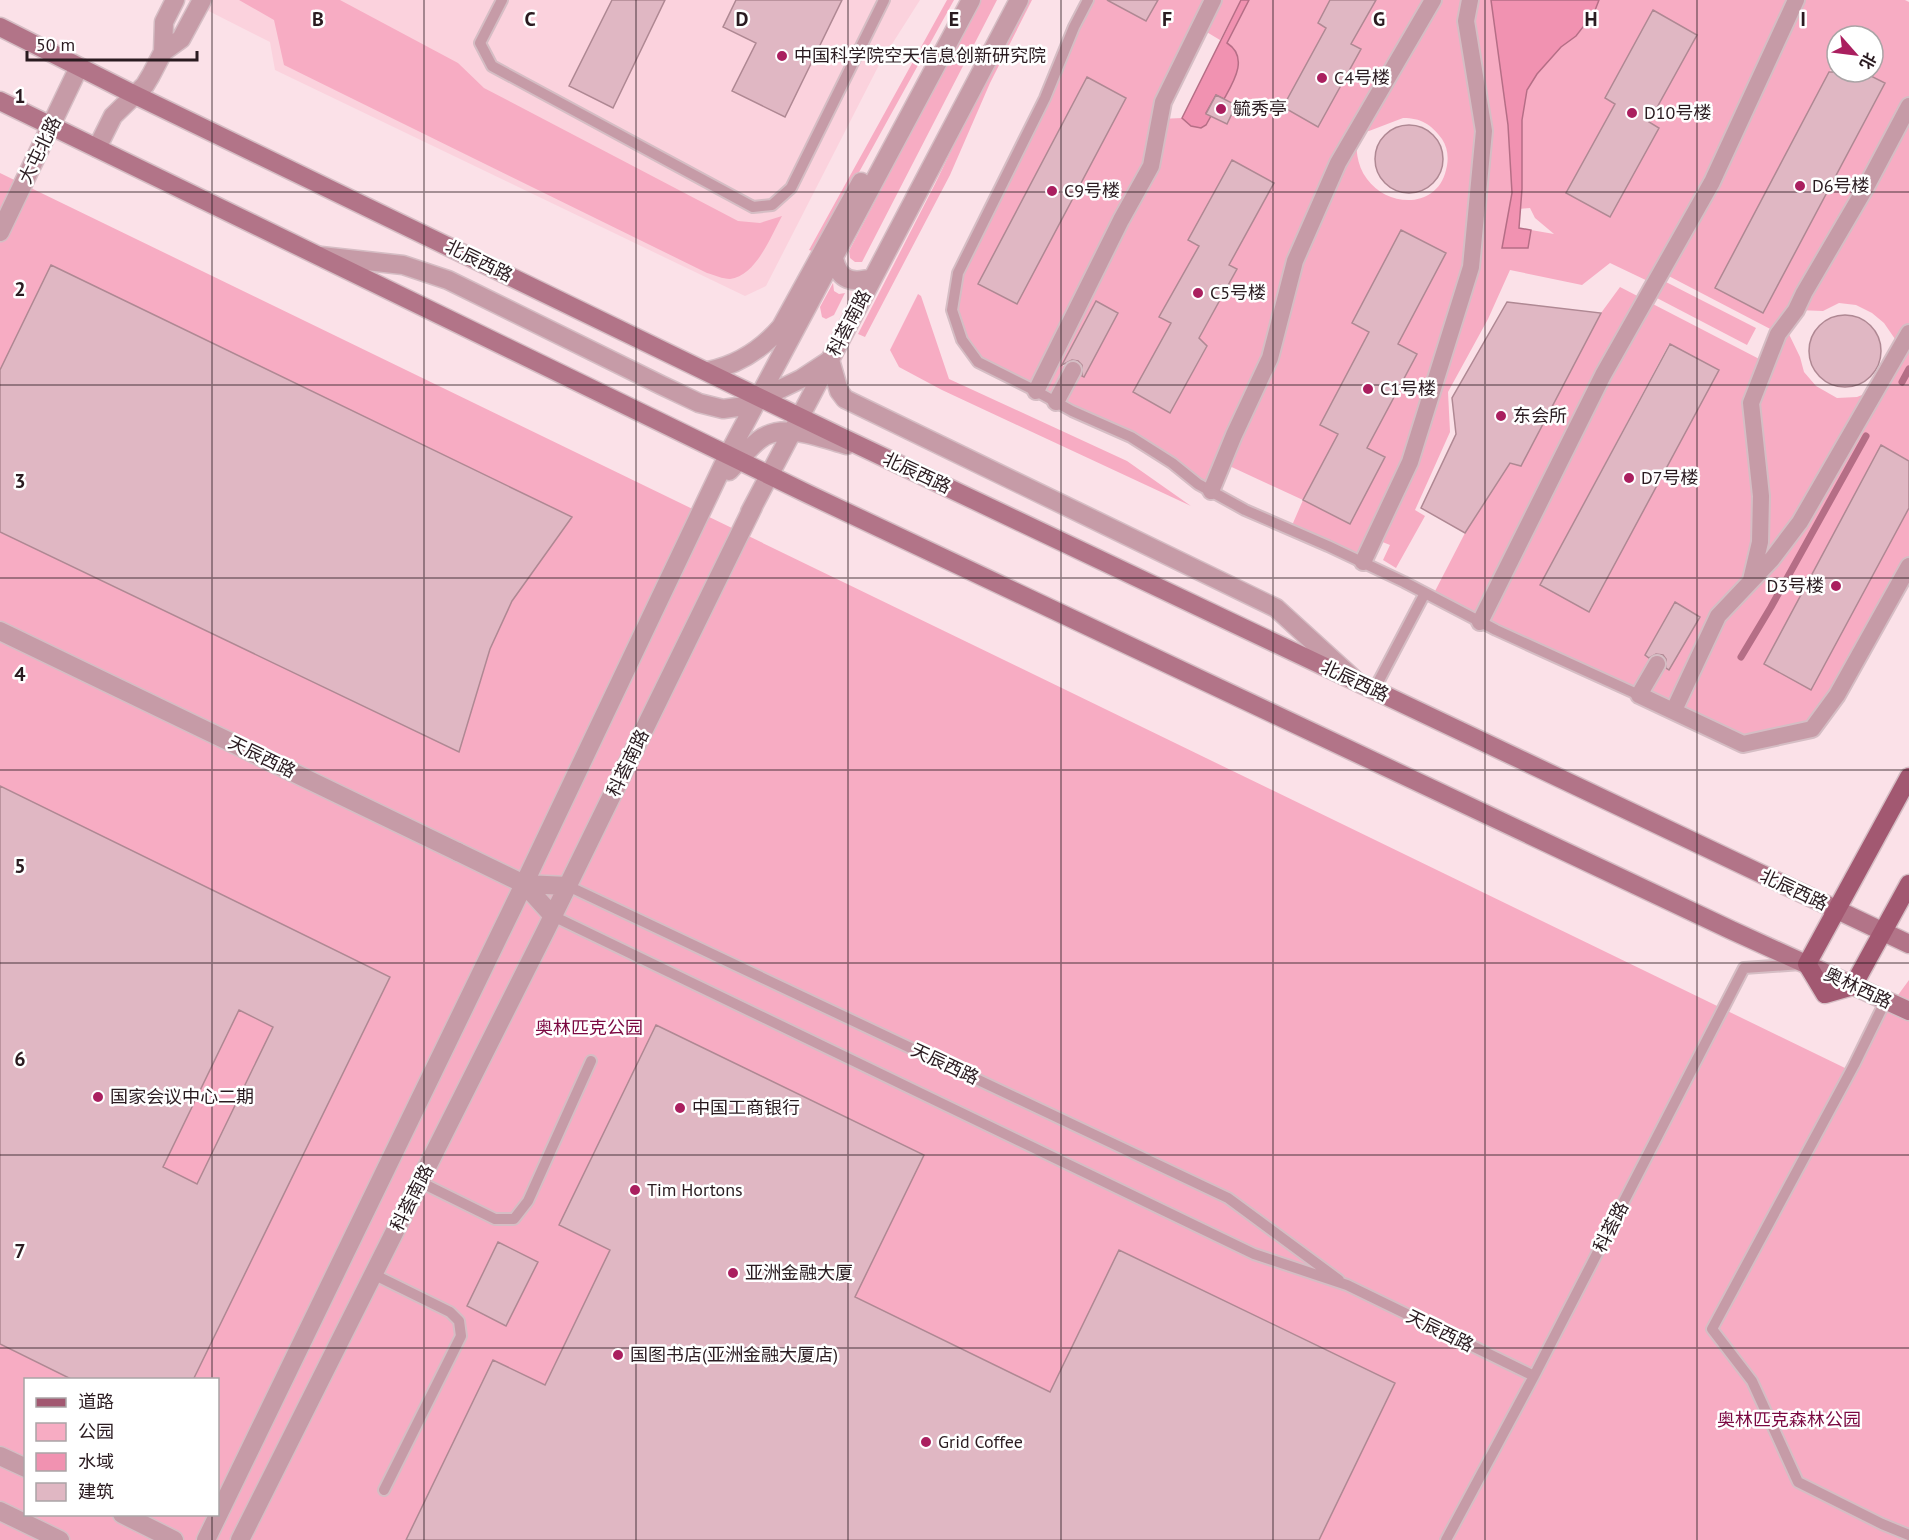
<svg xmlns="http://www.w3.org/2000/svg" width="1909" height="1540" font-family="'PT Sans','Noto Sans SC',sans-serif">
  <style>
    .built { fill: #fbd2dd }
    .green { fill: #f7acc3; fill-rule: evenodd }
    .water { fill: #f192b1; stroke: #b56e86; stroke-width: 1.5 }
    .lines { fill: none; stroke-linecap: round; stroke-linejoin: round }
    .stream { stroke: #b56e86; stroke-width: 7 }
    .building { fill: #e0b7c3; stroke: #af8893; stroke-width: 1.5; fill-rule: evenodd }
    .service-casing { stroke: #d5bdc4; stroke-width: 14 }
    .pedestrian-casing { stroke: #d5bdc4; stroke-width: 20 }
    .minor-casing { stroke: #d5bdc4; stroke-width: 21 }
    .tertiary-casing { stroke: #d5bdc4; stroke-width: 21 }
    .secondary-casing { stroke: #d5bdc4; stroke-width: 21 }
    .primary-casing { stroke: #d5bdc4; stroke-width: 21 }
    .service { stroke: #c69ba7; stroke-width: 10 }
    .pedestrian { stroke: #c69ba7; stroke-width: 16 }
    .minor { stroke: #c69ba7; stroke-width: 18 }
    .tertiary { stroke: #c69ba7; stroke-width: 18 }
    .secondary { stroke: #b27488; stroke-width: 18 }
    .primary { stroke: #a25871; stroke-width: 18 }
    .grid { fill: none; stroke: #2a1b20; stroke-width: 1.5; stroke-opacity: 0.55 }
    .poi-dot { fill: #aa1f5f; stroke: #fff; stroke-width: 2 }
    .labels { text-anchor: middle; stroke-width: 5; stroke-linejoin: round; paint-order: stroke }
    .poi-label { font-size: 18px; fill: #2a1b20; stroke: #fff; text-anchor: start }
    .street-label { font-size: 18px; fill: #2a1b20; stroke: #fff }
    .park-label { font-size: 18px; fill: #7b0841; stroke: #fff }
    .grid-label { font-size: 20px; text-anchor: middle; font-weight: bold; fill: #2a1b20; stroke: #fff; stroke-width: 5; stroke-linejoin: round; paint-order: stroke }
  </style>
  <rect width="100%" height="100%" fill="#fbe1e8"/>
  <path class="built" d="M187,0h733l-40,63 -114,223 -21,10 -470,-226 -5,-28z"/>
  <path class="green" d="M239,0h101l118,63 26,25 254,133 22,2 22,-7c-11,20 -26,60 -52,63 -7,0 -16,-4 -23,-6l-423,-208 -10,-45z
    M947,0h7l-139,252 -6,-2z
    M980,0h17l-135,262h-7l-5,-4 -1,-7z
    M1024,0h8l-42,83 -40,92 -85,162 -7,-3 77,-150z
    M1089,0h25l-1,3 33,18 12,-21h83l-21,40 -20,-12 -40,91 22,-1 9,8 15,-1 23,-35 -3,-45 23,-45h81l-12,23 8,5 -43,79 35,20 42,-78 -9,-5 25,-44h115l17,125 4,68 -9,55 25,-1 3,-17 23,4 -19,-16 -5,-10 -11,1c5,-34 -3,-92 9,-120 6,-15 22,-33 34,-43 5,-4 11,-7 15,-11 10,-11 17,-22 22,-35h306l4,2v459l-28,-15 -117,218 47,25 98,-181v58l-97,163 -69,15 -311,-147 33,-64 45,-70 11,3 80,-153 19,-26 147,76 11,-30 -117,-61 -7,12 -44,-21 -28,22 -72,-15 -22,49 -40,73 2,40 -35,78 10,6 -29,52 -13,-8 7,-15 -15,-6 -12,23 -73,-32 13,-30 -80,-37 -12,28 -39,-28 -194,-101 -26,-52 6,-37zM1653,10l44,25 -48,87 9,6 -49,88 -43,-23 49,-89 -10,-6zM1837,36h36v36h-10l22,12 -122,229 -48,-25 122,-230zM1087,77l39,21 -109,206 -39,-20zM1403,118c18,0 28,6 39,21 6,9 7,20 4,31 -9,39 -58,38 -79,9 -11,-14 -11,-32 -11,-49l13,1zM1274,183l-45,82 8,5 -38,68 8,9 -37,66 -37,-21 38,-69 -12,-6 40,-71 -11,-6zM1401,230l45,23 -48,91 18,10 -49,94 18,9 -35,67 -46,-24 34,-66 -18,-9 49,-93 -17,-9zM1096,302l22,12 -35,62 -21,-11zM1839,303l17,2 16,8 12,10 11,16v18l-18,32 -20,8 -20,1 -21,-12 -12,-14 -4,-15 -15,-31 12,-16 26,1zM1669,344h1l-81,267 -49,-26zM1675,603l25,14 -31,52 -24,-14z
    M0,173l1845,895 64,-88v560h-1909zM26,1380h192v134h-192z
    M1664,281l92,47 -9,17 -92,-48z
    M833,283l1,8 5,3 6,-1 -11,22 -8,4 -4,-2 -2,-10z
    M918,294l3,2 28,83 178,82 64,45 -249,-116 -43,-23 -9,-17z"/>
  <path class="water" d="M1241,0h8l-22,43c22,14 7,38 -3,56l-8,-4 -10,18 5,3 -5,9 -5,3 -10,-2 -9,-8z
    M1491,0h108l-5,13 -18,23 -15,11 -24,27 -10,16 -5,30v69l-3,39 12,2 -3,18h-26l10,-55 -4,-68z"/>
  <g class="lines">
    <path class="stream" d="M1902,382l7,-13
      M1741,657l30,-50 95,-171"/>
  </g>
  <path class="building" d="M612,0h53l-52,108 -44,-22z
    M736,0h106l-57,117 -53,-26 24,-48 -33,-16z
    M1107,0h51l-12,21z
    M1330,0h46l-25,44 10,5 -43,78 -35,-20 43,-79 -8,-5z
    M1653,10l44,25 -48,87 10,6 -49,89 -44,-24 49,-89 -10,-6z
    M1829,72h34l22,11 -122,230 -48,-25z
    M1087,77l39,21 -109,206 -39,-20z
    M1216,95l20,10 -9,19 -21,-10z
    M1375 159a34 34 0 1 1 68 0a34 34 0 1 1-68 0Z
    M1232,160l42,23 -45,82 8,4 -38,69 8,8 -37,67 -37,-21 38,-69 -12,-6 40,-71 -11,-6z
    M1401,230l45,23 -48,91 19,10 -50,94 18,9 -35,67 -47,-24 35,-66 -18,-9 49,-93 -17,-9z
    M51,265l521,252 -60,84 -22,48 -31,103 -459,-220v-162z
    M1096,301l22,12 -34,64 -2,-1v-11l-4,-4 -6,-1 -10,5z
    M1507,302l94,11 -80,153 -11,-3 -45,70 -44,-25 35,-74 -4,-36z
    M1809 351a36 36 0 1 1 72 0a36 36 0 1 1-72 0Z
    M1670,344l49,26 -130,242 -49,-27z
    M1881,445l28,16v47l-98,182 -47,-26z
    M1675,602l25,15 -31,53 -3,-2v-9l-3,-4 -7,-1 -7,4 -4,-3z
    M0,786l390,191 -197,403h-120l-73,-36zM239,1010l34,17 -76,157 -34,-17z
    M656,1025l268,130 -69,142 195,95 69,-142 276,133 -76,157h-913l87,-180 52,25 65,-135 -51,-25z
    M498,1242l40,20 -32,64 -39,-20z"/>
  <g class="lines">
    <g class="service-casing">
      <path id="service" d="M502,0l-22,43 12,23 261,141 19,-2 19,-17 93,-188
        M1088,0l-14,27 -29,71 -87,175 -6,37 10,30 16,22 58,29 36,20 59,26 41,26 26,21 47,26 83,36 76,36 92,48 143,65
        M1374,690l51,-97
        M568,886l660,312 111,82
        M553,916l701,338 93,31 187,91
        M1881,1010l-27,55 -142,264 40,52 46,101 84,42 27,11
        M420,1182l75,37h19l14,-18 63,-140
        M373,1274l77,38 9,9 2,15 -77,154
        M1446,1540l88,-164 210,-408 57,-4"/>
    </g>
    <g class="pedestrian-casing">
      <path id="pedestrian" d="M1036,391l85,-171 30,-54 12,-64 50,-102
        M1056,402l17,-32
        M1211,491l23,-56 36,-77 25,-97 43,-98 95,-163
        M1363,562l47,-100 61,-195 13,-136 -18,-110 4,-21
        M1751,580l9,-38 1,-46 -10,-93 27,-69 18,-24 8,-17 62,-106 43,-81
        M1480,622l123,-247 109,-193 84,-182
        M1657,664l-18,31 104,49 69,-15 25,-34 72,-129
        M1674,710l44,-94 54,-57 28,-37 109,-189"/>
    </g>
    <g class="minor-casing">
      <path id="minor" d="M163,52l18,-13 21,-39
        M97,148l16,-32 32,-31 6,-10 12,-23 1,-30 11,-22
        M0,631l458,221"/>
    </g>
    <g class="tertiary-casing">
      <path id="tertiary" d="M0,232l79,-165
        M321,256l82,9 45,15 213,105 38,18 24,6 22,-3 56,-27 29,-19 9,31 6,8 431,209 79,72
        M834,258c5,24 19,25 39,20
        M708,371c29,-6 54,-22 73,-44l80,-145
        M729,471c10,-10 19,-22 30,-31 24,-19 62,-2 88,5
        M458,852l66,32 29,32
        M524,884l44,2
        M0,1456l26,12
        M0,1511l60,29
        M122,1514l52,26
        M206,1540l308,-635 214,-450 243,-455
        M240,1540l306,-610 207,-423 -3,5 269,-512"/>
    </g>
    <g class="secondary-casing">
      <path id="secondary" d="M0,27l127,64 710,344 1072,509
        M0,101l808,393 923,436 178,81"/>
    </g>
    <g class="primary-casing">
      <path id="primary" d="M1909,777l-102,187 18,30 28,-8 56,-102"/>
    </g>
    <use href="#service" class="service"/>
    <use href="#pedestrian" class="pedestrian"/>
    <use href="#minor" class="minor"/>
    <use href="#tertiary" class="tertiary"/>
    <use href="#secondary" class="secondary"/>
    <use href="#primary" class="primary"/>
  </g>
  <path class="grid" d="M212,0v1380M424,0v1540M636,0v1540M848,0v1540M1061,0v1540M1273,0v1540M1485,0v1540M1697,0v1540M0,192h1909M0,385h1909M0,578h1909M0,770h1909M0,963h1909M0,1155h1909M0,1348h1909M212,1514v26"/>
  <g class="poi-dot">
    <circle cx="782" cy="56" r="6"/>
    <circle cx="1322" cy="78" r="6"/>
    <circle cx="1221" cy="109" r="6"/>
    <circle cx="1632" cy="113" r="6"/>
    <circle cx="1800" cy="186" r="6"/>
    <circle cx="1052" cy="191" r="6"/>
    <circle cx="1198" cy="293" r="6"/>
    <circle cx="1368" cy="389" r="6"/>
    <circle cx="1501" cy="416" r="6"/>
    <circle cx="1629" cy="478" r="6"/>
    <circle cx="1836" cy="586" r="6"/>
    <circle cx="98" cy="1097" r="6"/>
    <circle cx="680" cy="1108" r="6"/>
    <circle cx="635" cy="1190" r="6"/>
    <circle cx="733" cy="1273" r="6"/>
    <circle cx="618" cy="1355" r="6"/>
    <circle cx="926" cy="1442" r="6"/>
  </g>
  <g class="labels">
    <g class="poi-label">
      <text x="794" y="62">中国科学院空天信息创新研究院</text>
      <text x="1334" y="84">C4号楼</text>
      <text x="1233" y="115">毓秀亭</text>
      <text x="1644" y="119">D10号楼</text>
      <text x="1812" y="192">D6号楼</text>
      <text x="1064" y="197">C9号楼</text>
      <text x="1210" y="299">C5号楼</text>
      <text x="1380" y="395">C1号楼</text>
      <text x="1513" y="422">东会所</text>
      <text x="1641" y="484">D7号楼</text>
      <text x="1824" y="592" text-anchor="end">D3号楼</text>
      <text x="110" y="1103">国家会议中心二期</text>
      <text x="692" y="1114">中国工商银行</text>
      <text x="647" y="1196">Tim Hortons</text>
      <text x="745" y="1279">亚洲金融大厦</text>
      <text x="630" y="1361">国图书店(亚洲金融大厦店)</text>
      <text x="938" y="1448">Grid Coffee</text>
    </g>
    <g class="street-label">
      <text transform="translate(40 150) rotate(-64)" y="6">大屯北路</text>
      <text transform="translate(479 261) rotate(26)" y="6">北辰西路</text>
      <text transform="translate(849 323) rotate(-62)" y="6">科荟南路</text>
      <text transform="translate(917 473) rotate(25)" y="6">北辰西路</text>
      <text transform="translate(1355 681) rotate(25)" y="6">北辰西路</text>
      <text transform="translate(262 757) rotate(26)" y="6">天辰西路</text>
      <text transform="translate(628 763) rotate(-64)" y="6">科荟南路</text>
      <text transform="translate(1794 890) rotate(25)" y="6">北辰西路</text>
      <text transform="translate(1858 988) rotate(25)" y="6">奥林西路</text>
      <text transform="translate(945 1064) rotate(25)" y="6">天辰西路</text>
      <text transform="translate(412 1198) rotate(-63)" y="6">科荟南路</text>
      <text transform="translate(1611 1227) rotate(-63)" y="6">科荟路</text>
      <text transform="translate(1440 1331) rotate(26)" y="6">天辰西路</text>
    </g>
    <g class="park-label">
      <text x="589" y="1034">奥林匹克公园</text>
      <text x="1789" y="1426">奥林匹克森林公园</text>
    </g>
  </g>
  <g class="grid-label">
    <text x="318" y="26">B</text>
    <text x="530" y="26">C</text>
    <text x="742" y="26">D</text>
    <text x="954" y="26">E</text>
    <text x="1167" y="26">F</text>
    <text x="1379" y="26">G</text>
    <text x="1591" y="26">H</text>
    <text x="1803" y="26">I</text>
    <text x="20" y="103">1</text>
    <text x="20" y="296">2</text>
    <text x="20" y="488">3</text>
    <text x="20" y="681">4</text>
    <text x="20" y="873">5</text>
    <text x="20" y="1066">6</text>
    <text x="20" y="1258">7</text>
  </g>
  <rect x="24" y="1378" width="195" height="138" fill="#ffffff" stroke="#aaa4a6" stroke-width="1.5"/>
  <rect x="36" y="1398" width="30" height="9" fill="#a25871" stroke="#aaa4a6" stroke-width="1.5"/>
  <text x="78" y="1408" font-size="18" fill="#2a1b20">道路</text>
  <rect x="36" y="1423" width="30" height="18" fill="#f7acc3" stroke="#aaa4a6" stroke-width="1.5"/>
  <text x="78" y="1438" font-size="18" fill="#2a1b20">公园</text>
  <rect x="36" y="1453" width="30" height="18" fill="#f192b1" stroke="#aaa4a6" stroke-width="1.5"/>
  <text x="78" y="1468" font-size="18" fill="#2a1b20">水域</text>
  <rect x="36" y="1483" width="30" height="18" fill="#e0b7c3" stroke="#aaa4a6" stroke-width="1.5"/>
  <text x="78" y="1498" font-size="18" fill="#2a1b20">建筑</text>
  <g transform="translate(1855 54) rotate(118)"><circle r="28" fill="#ffffff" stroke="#aaa4a6" stroke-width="1.5"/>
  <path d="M0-4.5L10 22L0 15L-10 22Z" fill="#aa1f5f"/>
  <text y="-9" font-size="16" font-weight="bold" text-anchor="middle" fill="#2a1b20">北</text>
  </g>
  <path d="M27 51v9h170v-9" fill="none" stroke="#2a1b20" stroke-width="3"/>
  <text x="36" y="51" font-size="18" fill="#2a1b20" stroke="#ffffff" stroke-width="4.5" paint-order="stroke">50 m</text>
</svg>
